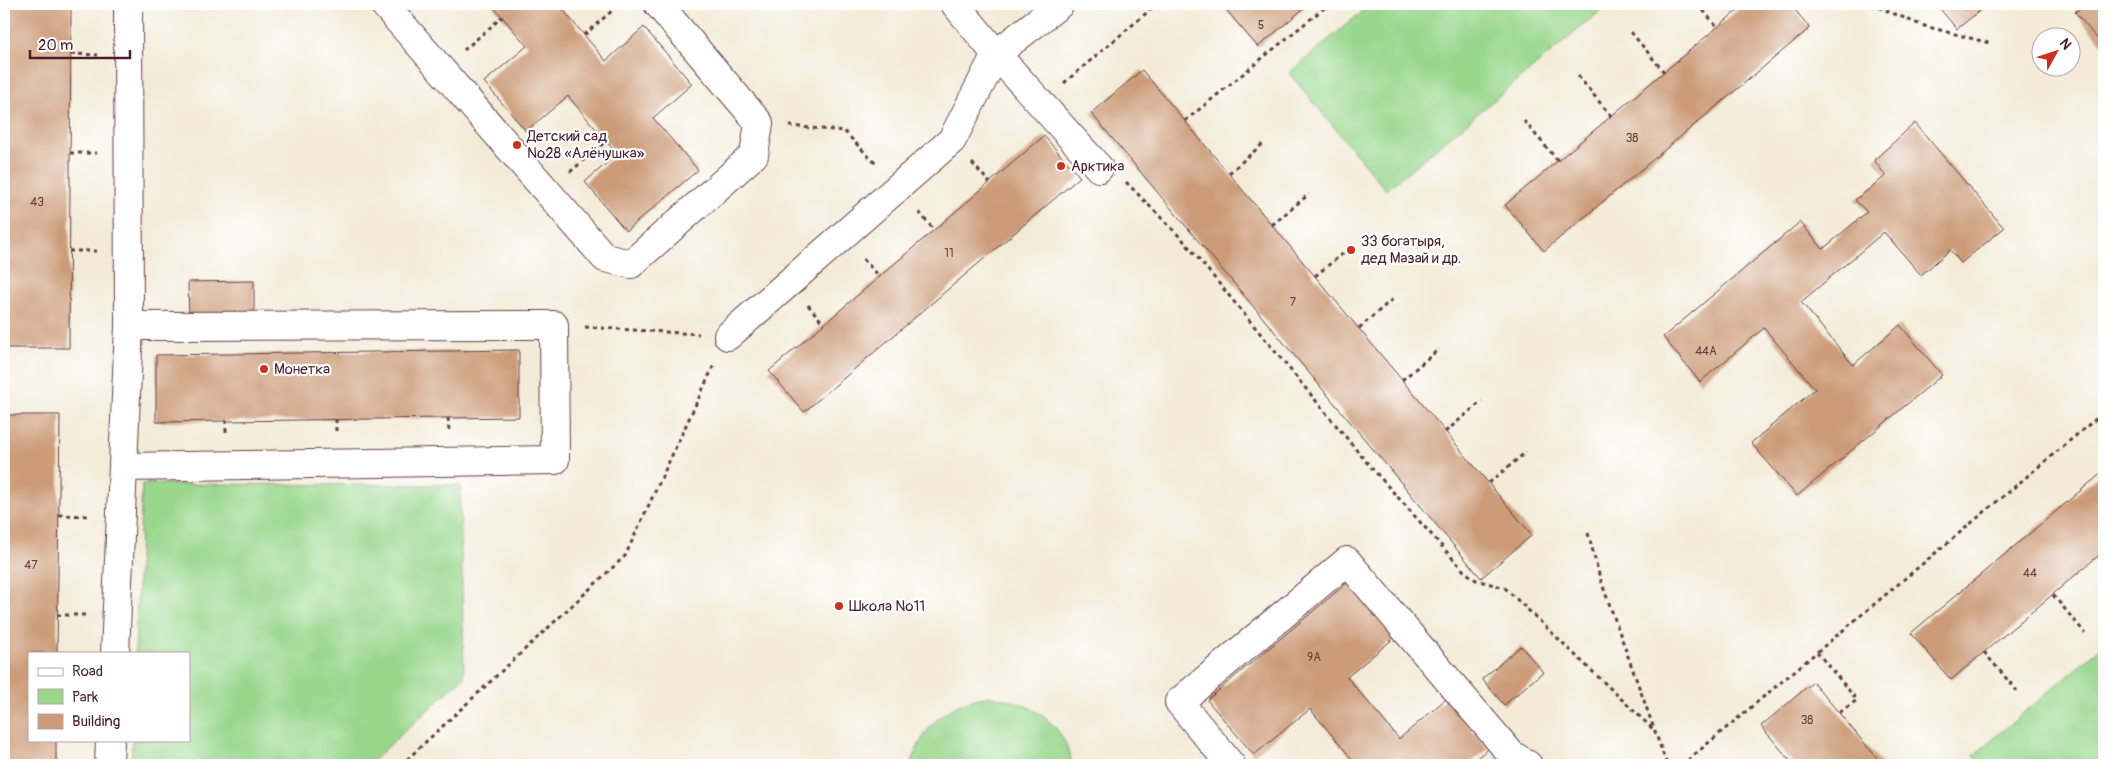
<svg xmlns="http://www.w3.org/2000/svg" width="2108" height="769" font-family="Pangolin,sans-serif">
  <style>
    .green { fill: #99d78d; stroke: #727b5c }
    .building { fill: #cc9c79 }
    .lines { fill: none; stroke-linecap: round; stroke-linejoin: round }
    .minor-casing { stroke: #633e45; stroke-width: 30 }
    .path { stroke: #633e45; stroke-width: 3; stroke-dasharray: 4 4; stroke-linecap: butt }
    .minor { stroke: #fff; stroke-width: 28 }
    .poi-dot { fill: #c8321e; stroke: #fff; stroke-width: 2 }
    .labels { text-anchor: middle; stroke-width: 4.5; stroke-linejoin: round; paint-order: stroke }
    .number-label { font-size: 12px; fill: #6a3e3e }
    .poi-label { font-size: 15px; fill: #4a1f2b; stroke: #fff; text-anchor: start }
  </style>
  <rect width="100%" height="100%" fill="#fff"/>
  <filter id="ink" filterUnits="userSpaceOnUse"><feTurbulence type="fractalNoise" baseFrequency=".02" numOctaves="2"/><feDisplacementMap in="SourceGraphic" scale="10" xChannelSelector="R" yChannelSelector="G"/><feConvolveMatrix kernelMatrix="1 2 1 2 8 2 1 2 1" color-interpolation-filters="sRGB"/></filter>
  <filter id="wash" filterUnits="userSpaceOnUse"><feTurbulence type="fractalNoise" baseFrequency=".0096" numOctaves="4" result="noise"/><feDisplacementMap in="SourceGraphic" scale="20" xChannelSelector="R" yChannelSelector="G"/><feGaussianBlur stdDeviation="1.12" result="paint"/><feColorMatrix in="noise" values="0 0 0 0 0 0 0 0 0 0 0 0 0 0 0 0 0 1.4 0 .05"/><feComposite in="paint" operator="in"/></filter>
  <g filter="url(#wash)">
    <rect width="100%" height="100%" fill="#f3ebd7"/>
    <path class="green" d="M1371,4h238l-223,186 -97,-117z
      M142,484l318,1 4,192 -96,88h-237l1,-25h57v-87h-54z
      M2104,645v120h-122l-8,-10z
      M991,696c41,7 73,25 81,69h-161c13,-41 36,-63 80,-69z"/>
    <g id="blocks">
      <path class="building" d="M7,4h64l-2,344h-65z
        M418,4h12l-7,5z
        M491,4h67l48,57 38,-34 48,57 -39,34 45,52 -72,61 -41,-49 32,-28 -49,-58 -42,35 -42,-49 43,-36z
        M1221,4h88l-51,43z
        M1745,4h45l20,24 -266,223 -39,-46z
        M1936,4h52l-31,25z
        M2086,4h18v43l-29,-35z
        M1142,70l390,465 -51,43 -390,-465z
        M1915,123l89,105 -43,35 -11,-13 -29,25 -37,-43 -83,70 52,63 47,-40 42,50 -145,121 -46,-53 64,-54 -51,-61 -64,54 -37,-45 137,-115 23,27 44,-37 -12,-12 31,-24 -12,-16z
        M1044,136l36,41 -276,235 -35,-41z
        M254,281v34l-65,1 -1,-34z
        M519,350v67l-363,5v-67z
        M4,415h56l-3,238h-28v87h27v25h-52z
        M2104,471v80l-153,129 -40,-47z
        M1348,582l46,56 -47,39 52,62 47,-40 42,50 -20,16h-111l-47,-56 -56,46 -47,-55z
        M1521,646l22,26 -39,33 -22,-26z
        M1813,682l26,31 44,52h-89l-33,-39z"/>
    </g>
  </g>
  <g filter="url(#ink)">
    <use href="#blocks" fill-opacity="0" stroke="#633e45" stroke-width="1"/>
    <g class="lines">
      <g class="minor-casing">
        <path id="minor" d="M384,4l221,254 26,6 123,-109 5,-32 -101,-119
          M955,4l41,50 103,114
          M728,336l224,-196 44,-86 64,-50
          M124,467l431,-7 -1,-135 -425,1
          M115,653l14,-327 -1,-322
          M109,765l1,-25
          M1231,765l-52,-63 168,-141 164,193 17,11"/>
      </g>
      <path class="path" d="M1698,4l19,23
        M1871,4l50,21 68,18
        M1631,32l33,40
        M584,35l36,-31
        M464,50l38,-33
        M71,54l27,1
        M1578,76l33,40
        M1064,83l93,-79
        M1185,121l144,-117
        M1524,121l34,40
        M789,126l55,5 32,33
        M70,153h27
        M972,163l18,20
        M570,172l36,-31
        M1229,173l36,-31
        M1126,182l57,58 186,225 95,106 12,9 29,8 151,144
        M919,212l15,18
        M1272,225l37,-31
        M69,251h30
        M863,259l17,18
        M1315,276l37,-30
        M808,305l16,19
        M585,327l114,7
        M1359,328l36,-31
        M1402,380l37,-31
        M448,418l1,13
        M336,419v14
        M226,420v15
        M1445,432l37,-31
        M1489,483l37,-31
        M59,515l32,1
        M1588,533l12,45 67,187
        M2053,595l32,38
        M57,615h30
        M1817,652l40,48 -18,13
        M1984,652l33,39
        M401,765l224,-209 90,-193
        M1682,765l422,-353"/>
      <use href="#minor" class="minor"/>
    </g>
  </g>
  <g class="poi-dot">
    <circle cx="517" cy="145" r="5"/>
    <circle cx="1061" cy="166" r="5"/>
    <circle cx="1351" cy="250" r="5"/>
    <circle cx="264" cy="369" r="5"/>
    <circle cx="839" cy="606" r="5"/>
  </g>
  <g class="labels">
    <g class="number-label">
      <text x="1261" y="29">5</text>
      <text x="1632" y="142">38</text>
      <text x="37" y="206">43</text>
      <text x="949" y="257">11</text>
      <text x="1293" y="306">7</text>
      <text x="1706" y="355">44А</text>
      <text x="31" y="569">47</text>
      <text x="2030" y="577">44</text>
      <text x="1314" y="661">9А</text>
      <text x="1807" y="724">38</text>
    </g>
    <g class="poi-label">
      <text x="527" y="141">Детский сад<tspan x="527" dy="17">№28 «Алёнушка»</tspan></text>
      <text x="1071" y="171">Арктика</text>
      <text x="1361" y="246">33 богатыря,<tspan x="1361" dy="17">дед Мазай и др.</tspan></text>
      <text x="274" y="374">Монетка</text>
      <text x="849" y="611">Школа №11</text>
    </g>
  </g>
  <rect width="2108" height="769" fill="none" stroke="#fff" stroke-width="20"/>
  <rect x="28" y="652" width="162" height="90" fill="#ffffff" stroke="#b7a5aa"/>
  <rect x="38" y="668" width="25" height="8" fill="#ffffff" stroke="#b7a5aa"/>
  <text x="72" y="676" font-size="15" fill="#4a1f2b">Road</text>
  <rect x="38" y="689" width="25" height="15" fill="#99d78d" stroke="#b7a5aa"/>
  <text x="72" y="702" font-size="15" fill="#4a1f2b">Park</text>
  <rect x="38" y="714" width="25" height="15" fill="#cc9c79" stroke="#b7a5aa"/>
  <text x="72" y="726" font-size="15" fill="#4a1f2b">Building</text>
  <g transform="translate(2056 52) rotate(50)"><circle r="24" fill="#ffffff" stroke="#b7a5aa"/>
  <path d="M0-4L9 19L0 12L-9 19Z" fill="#c8321e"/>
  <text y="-8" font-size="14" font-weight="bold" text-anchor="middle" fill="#4a1f2b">N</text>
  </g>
  <path d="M30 50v8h100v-8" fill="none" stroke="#4a1f2b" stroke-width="2.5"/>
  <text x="38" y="50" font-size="15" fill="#4a1f2b" stroke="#ffffff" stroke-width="4" paint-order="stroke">20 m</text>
</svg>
